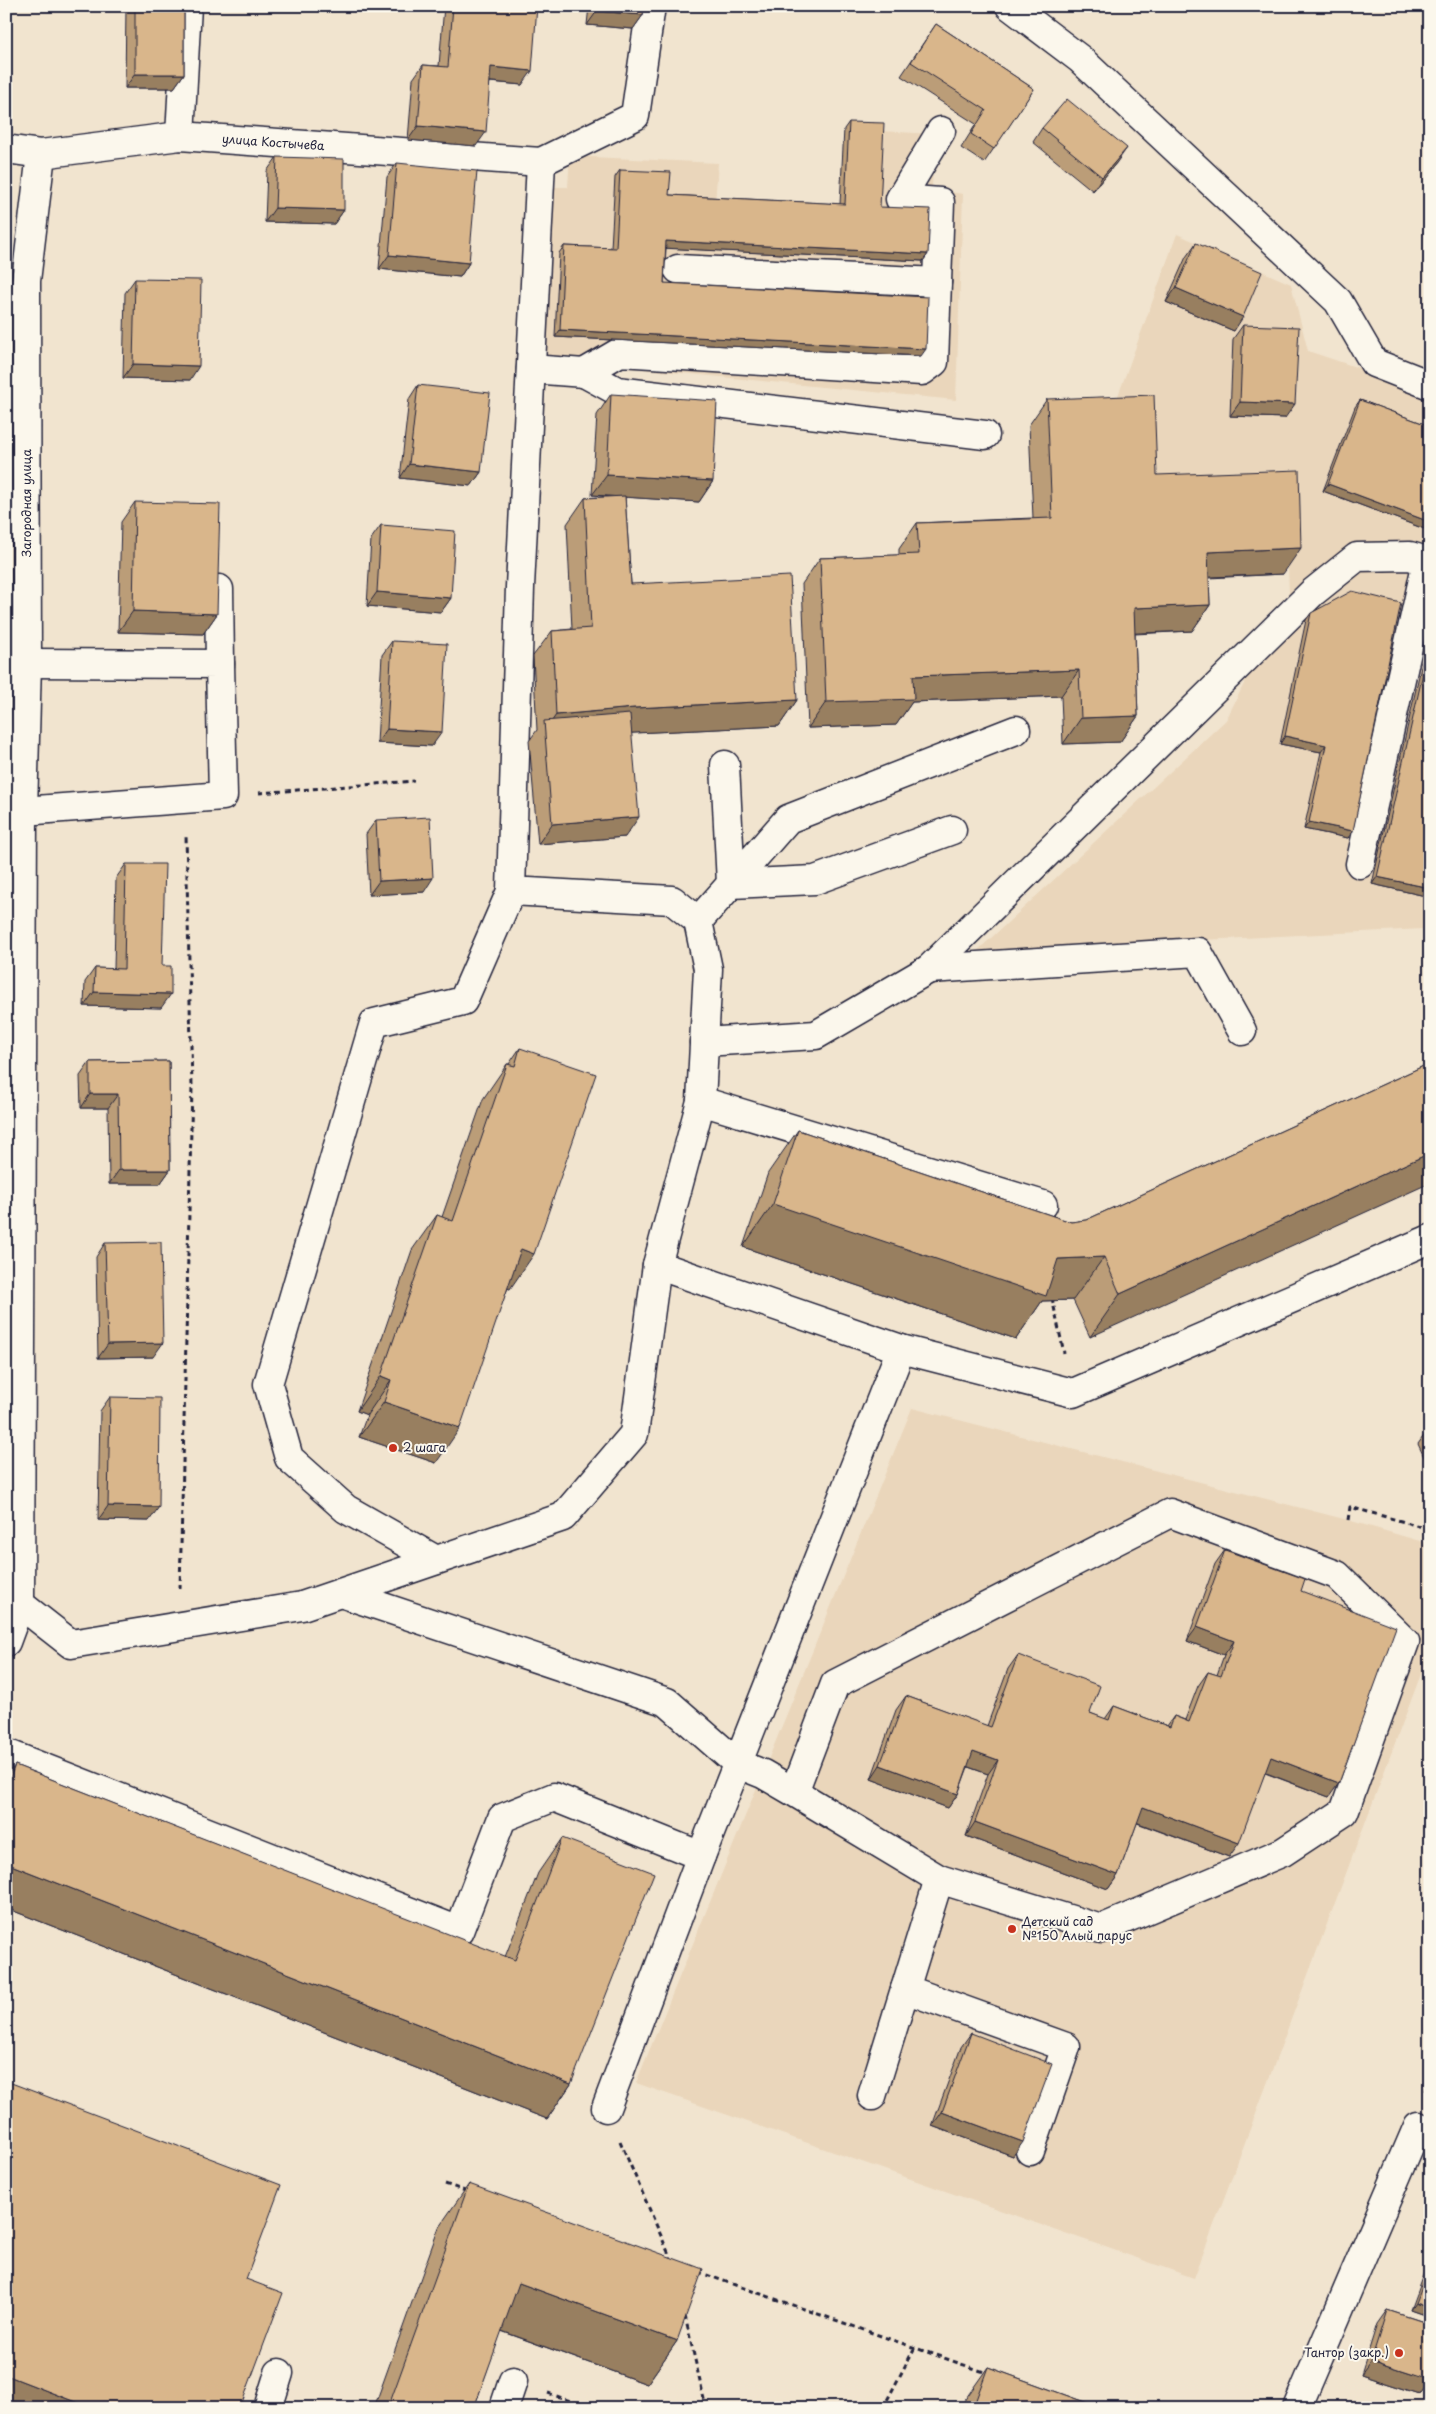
<svg xmlns="http://www.w3.org/2000/svg" width="1436" height="2414" font-family="'Playpen Sans',sans-serif">
  <style>
    .built { fill: #ead6bb }
    .lines { fill: none; stroke-linecap: round; stroke-linejoin: round }
    .minor-casing { stroke: #22223b; stroke-width: 31 }
    .path { stroke: #22223b; stroke-width: 3; stroke-dasharray: 5 4; stroke-linecap: butt }
    .minor { stroke: #fbf7ec; stroke-width: 28 }
    .wall { fill: #bb9d78; stroke: #22223b }
    .shaded-wall { fill: #987f61; stroke: #22223b }
    .building { fill: #d9b68b; stroke: #22223b }
    .poi-dot { fill: #c8321e; stroke: #fbf7ec; stroke-width: 2 }
    .labels { text-anchor: middle; stroke-width: 4; stroke-linejoin: round; paint-order: stroke }
    .street-label { font-size: 12px; fill: #22223b; stroke: #fbf7ec }
    .poi-label { font-size: 12px; fill: #22223b; stroke: #fbf7ec; text-anchor: start }
  </style>
  <rect width="100%" height="100%" fill="#f1e4cf"/>
  <filter id="ink" filterUnits="userSpaceOnUse"><feTurbulence type="fractalNoise" baseFrequency=".02" numOctaves="2"/><feDisplacementMap in="SourceGraphic" scale="10" xChannelSelector="R" yChannelSelector="G"/><feConvolveMatrix kernelMatrix="1 2 1 2 8 2 1 2 1" color-interpolation-filters="sRGB"/></filter>
  <g filter="url(#ink)">
    <path class="built" d="M844,129l90,5 -2,55 31,5 -7,206 -337,-33 -88,2 10,-182h27l2,-31 148,7 -3,41 125,7z
      M1177,234l114,50 17,67 122,41v539l-6,-2 -447,22 249,-231 63,-127 -4,-103 -139,4 -35,-79z
      M912,1408l436,112 82,24v106l-236,628 -558,-195z"/>
    <g class="lines">
      <g class="minor-casing">
        <g id="minor">
          <path d="M1010,6l70,53 258,242 36,62 56,22"/>
          <path d="M941,131l-41,68 40,3 -6,160 -12,9 -302,-19 -36,21 33,18 368,44"/>
          <path d="M180,136l7,-130"/>
          <path id="s1" d="M6,149l35,5 139,-18 361,26"/>
          <path d="M541,162l94,-46 16,-110"/>
          <path d="M678,269l259,13"/>
          <path d="M531,369l53,4"/>
          <path d="M219,589l1,75"/>
          <path d="M725,765l6,119 57,-65 228,-89"/>
          <path d="M23,811l200,-15 -3,-132 -193,-1"/>
          <path d="M1360,864l67,-303"/>
          <path d="M698,921l33,-37 84,-4 137,-50"/>
          <path d="M929,969l269,-17 44,79"/>
          <path d="M704,1042l112,-7 113,-66 383,-376 45,-36 53,-1 20,6"/>
          <path d="M701,1101l342,104"/>
          <path d="M657,1265l244,84 172,44 357,-154"/>
          <path d="M436,1560l-90,-51 -57,-51 -21,-74 106,-361 89,-22 48,-110"/>
          <path d="M341,1593l326,109 71,62 25,10 31,18 145,87 162,50 182,-77 61,-40 61,-170 -68,-67 -167,-62 -335,171 -41,108"/>
          <path d="M20,1604l51,40 231,-38 261,-89 71,-83 23,-169 44,-164 7,-132 -10,-48 -26,-21 -161,-9 9,-304 21,-425"/>
          <path d="M6,1642l14,-38 3,-793 4,-148 -1,-382 15,-127"/>
          <path d="M6,1753l453,178 43,-113 52,-21 147,59"/>
          <path d="M905,1989l161,58 -36,104"/>
          <path d="M872,2096l67,-217"/>
          <path d="M606,2108l95,-252 200,-507"/>
          <path d="M268,2408l11,-35"/>
          <path d="M504,2408l9,-27"/>
          <path d="M1297,2408l121,-282"/>
        </g>
      </g>
      <path class="path" d="M259,793l155,-12
        M1052,1298l12,55
        M1348,1520l2,-13 80,22
        M180,1589l12,-502 -6,-252
        M1426,2091l4,-18
        M620,2141l51,118
        M445,2184l23,8
        M698,2272l289,101
        M685,2316l21,92
        M548,2393l42,15
        M883,2408l32,-61"/>
      <use href="#minor" class="minor"/>
    </g>
    <path class="wall" d="M126,6h58v68l-10,14h-49z
      M444,6h93l-15,79 -32,-3 -14,64 -68,-6 5,-61 10,-14 16,1z
      M589,6h55l-1,9 -10,14 -46,-4z
      M936,24l98,65 -50,74 -23,-15 15,-24 -75,-48z
      M849,122l31,85 48,47 -5,7 -257,-13 -2,35 257,73 -366,-19 4,-84 5,-7 47,2 4,-71 5,-7 49,25 171,9 4,-75z
      M1042,128l75,34 -24,29 -60,-49z
      M277,157l67,53 -10,14 -69,-2 2,-51z
      M397,163l72,100 -9,14 -81,-8 8,-92z
      M1196,243l38,88 -68,-29 20,-45z
      M135,279l55,101 -67,-2 2,-85z
      M1243,325l42,93 -55,-2 3,-77z
      M418,385l63,87 -10,14 -71,-8 9,-79z
      M611,394l102,87 -14,21 -74,-5 6,87 166,116 -18,26 -148,7 -6,104 -87,7 -9,-103 8,-11 -4,-74 19,-25 20,-2 -5,-105 18,-26 29,-2 -22,-1 5,-80z
      M1047,399l110,76 126,99 -74,4 1,27 -18,26 -57,3 3,82 -18,26 -57,2 -2,-48 -149,6 -16,23 -88,3 -6,-144 18,-26 79,-3v-6l18,-26 116,-5 -4,-93z
      M1360,400l70,26v105l-107,-40 32,-84z
      M135,502l82,112 -14,20 -85,-2 3,-110z
      M381,525l70,73 -10,14 -74,-6 4,-67z
      M1311,613l42,218 -5,7 -44,-9 17,-77 -41,-8 26,-124z
      M1430,627v270l-58,-13z
      M392,641l40,105 -55,-3 5,-88z
      M376,820l48,72 -55,3 -3,-61z
      M126,864l35,144 -77,-2 1,-24 10,-14 19,1 2,-91z
      M520,1048l-10,241 -2,-1 -72,175 -77,-26 8,-22 -10,-4 55,-161 25,-35 5,2 41,-118 24,-35h2z
      M169,1061l1,109 -10,14h-51l-1,-76h-27l-1,-32 10,-14z
      M1430,1063l-340,274 -17,-37 -31,1 -26,38 -273,-92 25,-74 30,-43 273,92 15,-2z
      M105,1243l48,114 -55,1 -2,-101z
      M110,1397l39,124 -51,-1 2,-109z
      M1430,1427v43l-12,-26z
      M1225,1550l76,41 28,206 -64,-24 -36,84 -92,-34 -19,52 -10,14 -142,-53 22,-62 -20,-7 -10,27 -10,14 -77,-29 25,-69 10,-14 81,30 21,-57 10,-14 72,58 15,6 9,-13 53,20 7,-10 11,4 13,-34 10,-14 9,3 7,-20 -37,-14 28,-77z
      M15,1765l490,192 33,-84 24,-35 9,246 -24,35 -541,-211v-130z
      M971,2033l42,123 -81,-30 29,-79z
      M469,2184l208,157 -30,43 -146,-53 -27,77h-100l65,-181z
      M1430,2256v61l-20,-7z
      M1387,2310l43,14v57l-10,13 -59,-19 16,-51z
      M988,2367l113,41h-142z"/>
    <path class="shaded-wall" d="M597,11l46,4 -10,14 -46,-4z
      M491,67l41,4 -10,14 -40,-4z
      M135,74h49l-10,14h-49z
      M418,126l68,6 -10,14 -68,-6z
      M1127,148l-10,14 -24,29 9,-14z
      M275,208l69,2 -10,14 -69,-2z
      M666,241l262,13 -5,7 -262,-13z
      M389,255l80,8 -9,14 -81,-8z
      M1176,288l67,29 -9,14 -68,-29z
      M560,330l366,19 -5,7 -366,-19z
      M133,364l66,2 -9,14 -67,-2z
      M1240,402l55,2 -10,14 -55,-2z
      M409,464l72,8 -10,14 -71,-8z
      M607,475l106,6 -14,21 -107,-7z
      M1328,484l102,38v9l-107,-40z
      M1301,548l-18,26 -94,4 19,-26z
      M377,592l74,6 -10,14 -74,-6z
      M1210,605l-18,26 -76,3 18,-26z
      M133,611l84,3 -14,20 -85,-2z
      M1079,670l-18,26 -149,6 -16,23 -88,3 18,-26 87,-26z
      M797,700l-18,26 -164,8 -70,-3 11,-16 78,-7z
      M1138,716l-18,26 -57,2 18,-26z
      M387,729l55,3 -10,14 -55,-3z
      M1285,736l41,9 -5,7 -41,-8z
      M639,817l-14,20 -87,7 14,-20z
      M1309,822l44,9 -5,7 -44,-9z
      M1377,877l53,11v9l-58,-13z
      M433,878l-9,14 -55,3 10,-14z
      M94,992l77,2 -10,14 -77,-2z
      M90,1094h28l-10,14h-27z
      M1430,1153v30l-340,154 30,-43z
      M119,1170h51l-10,14h-51z
      M773,1204l285,55 46,-2 -31,43 -31,1 -26,38 -273,-92z
      M521,1249l13,5 -24,35 -13,-5z
      M163,1343l-10,14 -55,1 10,-14z
      M381,1376l10,4 -24,35 -10,-4z
      M384,1402l76,26 -24,35 -77,-26z
      M108,1506l51,1 -10,14 -51,-1z
      M1197,1627l37,14 -10,14 -37,-14z
      M973,1751l25,9 -10,14 -25,-9z
      M1271,1757l68,26 -10,14 -68,-26z
      M880,1765l78,29 -10,14 -77,-29z
      M1143,1807l96,36 -10,14 -96,-36z
      M975,1822l143,53 -10,14 -142,-53z
      M6,1863l565,221 -24,35 -541,-211z
      M942,2112l81,30 -10,14 -81,-30z
      M519,2283l158,58 -30,43 -159,-58z
      M1415,2303l15,5v9l-20,-7z
      M1371,2361l59,19v1l-10,13 -59,-19z
      M6,2375l85,33h-85z"/>
    <path class="building" d="M135,6h49v68h-49z
      M453,6h84l-5,65 -41,-4 -5,65 -68,-6 5,-61 25,2z
      M598,6h46l-1,9 -46,-4z
      M936,24l98,65 -40,60 -23,-15 15,-24 -75,-48z
      M1067,99l60,49 -25,29 -60,-49z
      M849,122l35,1 -4,84 50,2 -2,45 -262,-13 -2,42 264,14 -2,52 -366,-19 4,-84 52,2 4,-78 51,2 -2,23 176,9z
      M277,157l67,2v51l-69,-2z
      M397,163l80,8 -8,92 -80,-8z
      M1196,243l66,29 -19,45 -67,-29z
      M135,279l66,1 -2,86 -66,-2z
      M1243,325l56,2 -4,77 -55,-2z
      M418,385l72,8 -9,79 -72,-8z
      M611,394l106,7 -4,80 -106,-6z
      M1154,395l3,80 142,-5 2,78 -93,4 2,53 -76,3 4,108 -57,2 -2,-48 -166,6 1,23 -88,3 -6,-144 99,-4 -2,-31 135,-5 -5,-119z
      M1360,400l70,26v96l-102,-38z
      M625,496l6,88 159,-8 7,124 -163,8 -78,7 -4,-84 39,-3 -6,-130z
      M135,502l85,2 -3,110 -84,-3z
      M381,525l74,6 -4,67 -74,-6z
      M1352,591l49,12 -48,228 -44,-9 17,-77 -41,-9 26,-123z
      M392,641l55,3 -5,88 -55,-3z
      M1430,642v246l-53,-11z
      M630,714l9,103 -87,7 -8,-103z
      M430,817l3,61 -54,3 -3,-61z
      M126,864h39l-3,102h9v28l-77,-2 1,-24 29,1z
      M520,1048l76,26 -62,180 -13,-5 -61,179 -76,-26 7,-22 -10,-4 56,-161 16,6 54,-157 8,2z
      M169,1061l1,109h-51l-1,-76h-28v-32z
      M1430,1063v90l-310,141 -16,-37 -46,2 -12,37 -273,-92 25,-74 273,92 15,-2z
      M161,1242l2,101 -55,1 -3,-101z
      M110,1397l50,1 -1,109 -51,-1z
      M1225,1550l80,29 -4,12 95,36 -57,156 -68,-26 -32,86 -96,-36 -25,68 -143,-53 23,-62 -25,-9 -15,43 -78,-29 26,-69 85,31 27,-72 82,31 -10,27 19,7 5,-14 56,21 4,-11 15,6 19,-50 13,4 13,-35 -37,-14z
      M15,1765l500,195 47,-122 92,35 -83,211 -565,-221v-75z
      M971,2033l81,31 -29,78 -81,-30z
      M6,2081l275,104 -35,94 37,14 -43,115h-149l-85,-33z
      M469,2184l234,85 -26,72 -158,-58 -45,125h-86z
      M1430,2263v45l-15,-5z
      M1387,2310l43,14v56l-59,-19z
      M988,2367l113,41h-128z"/>
  </g>
  <g class="poi-dot">
    <circle cx="393" cy="1448" r="5"/>
    <circle cx="1012" cy="1929" r="5"/>
    <circle cx="1399" cy="2353" r="5"/>
  </g>
  <g class="labels">
    <g class="street-label">
      <text dy="4" stroke="none"><textPath href="#s1" startOffset="269">улица Костычева</textPath></text>
      <text transform="translate(27 503) rotate(-90)" y="4">Загородная улица</text>
    </g>
    <g class="poi-label">
      <text x="403" y="1452">2 шага</text>
      <text x="1022" y="1926">Детский сад<tspan x="1022" dy="14">№150 Алый парус</tspan></text>
      <text x="1389" y="2357" text-anchor="end">Тантор (закр.)</text>
    </g>
  </g>
  <rect width="1436" height="2414" fill="none" stroke="#fbf7ec" stroke-width="25"/>
  <rect x="12" y="12" width="1411" height="2389" fill="none" stroke="#22223b" stroke-width="2" filter="url(#ink)"/>
</svg>
